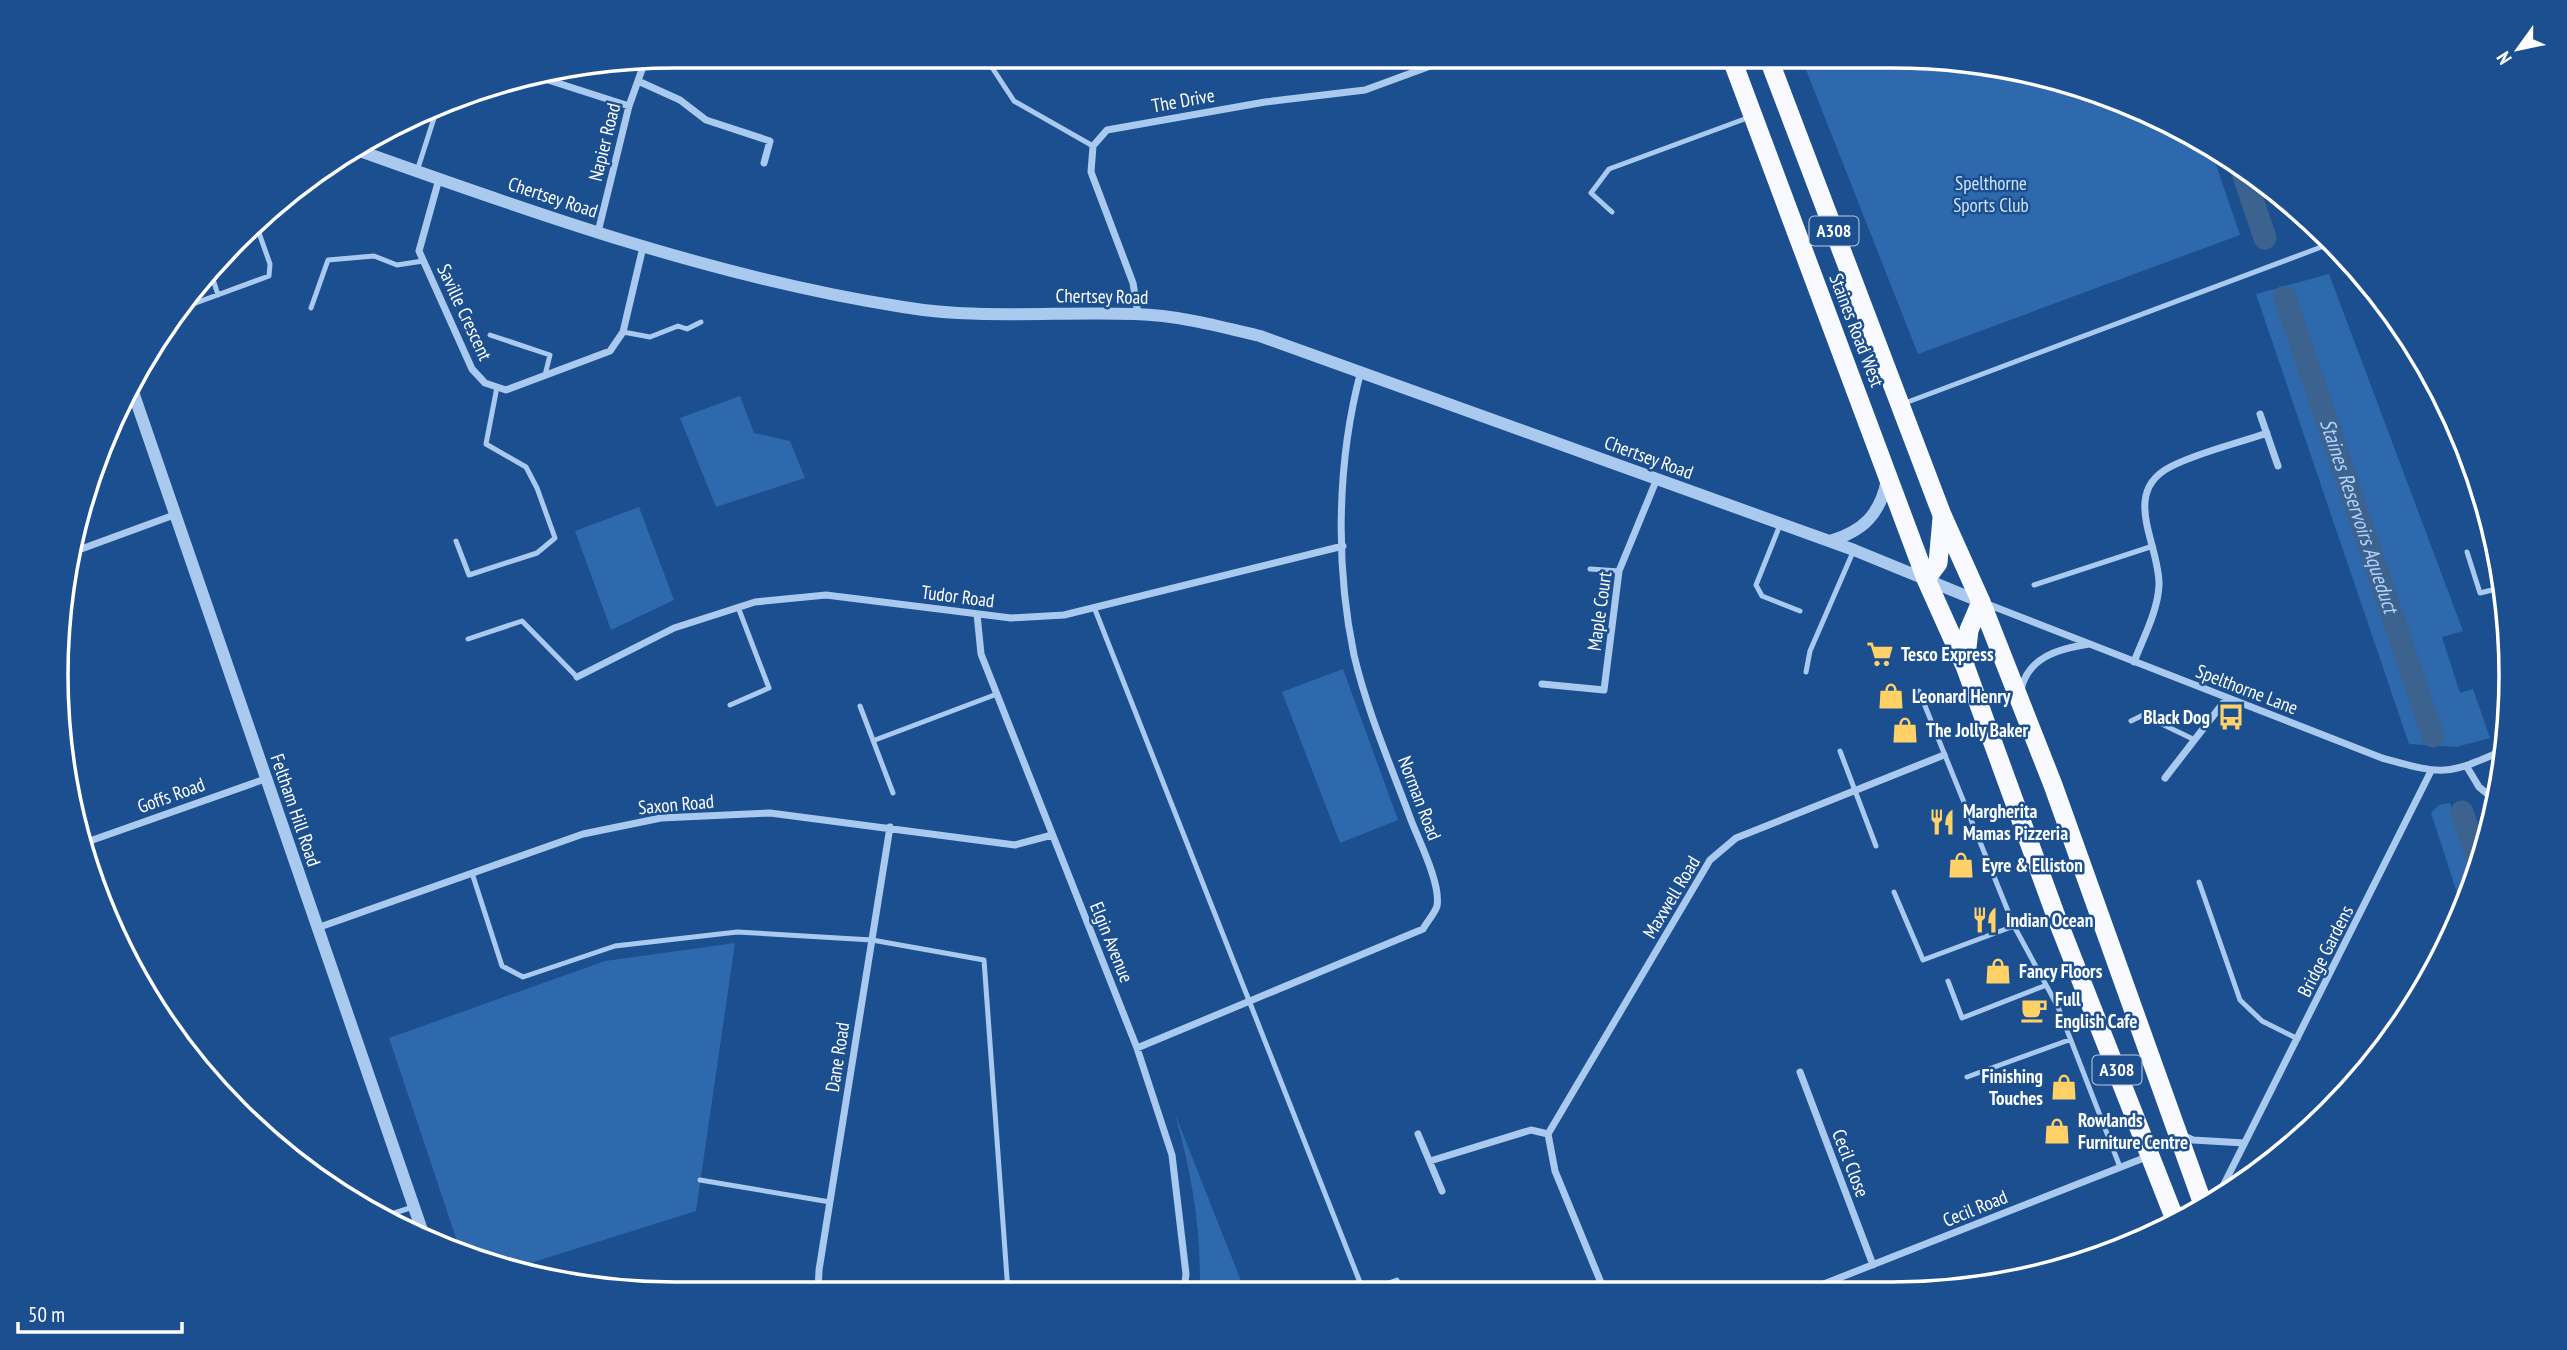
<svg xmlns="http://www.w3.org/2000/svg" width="2567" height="1350" font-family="'PT Sans Narrow',sans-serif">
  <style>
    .green { fill: #2e69ad }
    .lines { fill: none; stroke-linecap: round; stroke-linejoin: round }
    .canal { stroke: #3c6290; stroke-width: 23 }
    .service { stroke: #a9c9ee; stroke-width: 5 }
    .minor { stroke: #a9c9ee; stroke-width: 7 }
    .tertiary { stroke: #a9c9ee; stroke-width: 12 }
    .trunk { stroke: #f8faff; stroke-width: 19 }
    .labels { text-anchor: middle; stroke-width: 5; stroke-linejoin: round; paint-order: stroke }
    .shield { fill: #1b4f8f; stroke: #bbcadd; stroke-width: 2 }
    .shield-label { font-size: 18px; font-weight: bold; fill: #fff }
    .street-label { font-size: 19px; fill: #fff; stroke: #1b4f8f }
    .park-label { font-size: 19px; fill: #cfe3fa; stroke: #1b4f8f }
    .poi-label { font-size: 19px; font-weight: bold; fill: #fff; stroke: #1b4f8f; text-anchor: start }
    .water-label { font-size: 21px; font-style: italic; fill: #b5d3f5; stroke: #1b4f8f }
    .rim { fill: none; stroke: #fff; stroke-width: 3.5 }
  </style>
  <rect width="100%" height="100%" fill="#1b4f8f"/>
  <path class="green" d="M1801,57h131l121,20 113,43 44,27 30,88 -322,119z
    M2329,274l134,357 -21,6 18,56 13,-4 17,49 -34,9 -47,-3 -153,-450z
    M740,396l14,37 36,8 15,37 -89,29 -36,-89z
    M639,507l35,93 -63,30 -36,-99z
    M1343,669l55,151 -58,23 -58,-151z
    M2450,803l25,73 -13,32 -31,-95 8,-8z
    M735,943l-39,268 -188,59 -47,-17 -72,-215 216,-77z
    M1175,1114l70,177h-45c1,-63 -8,-116 -25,-177z"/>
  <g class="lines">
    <g class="canal">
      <path d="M2241,167l24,71"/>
      <path id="s1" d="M2285,297l148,439"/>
      <path d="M2462,812l17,52"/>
    </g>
    <path class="service" d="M993,69l21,32 79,45
      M417,171l19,-59
      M1612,212l-21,-19 18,-24 141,-52
      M212,276l6,19
      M182,308l87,-32 1,-12 -12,-34
      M311,308l17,-48 46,-4 23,9 26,-4
      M623,332l27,5 28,-11 9,3 14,-7
      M490,335l60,20 -5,20
      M1905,403l427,-160
      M1780,525l-24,60 6,11 38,15
      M456,541l13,34 68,-22 18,-15 -18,-50 -11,-21 -40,-23 11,-57
      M2467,552l13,41 24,-6
      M1590,569l29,2
      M2034,585l119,-39
      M1094,607l269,683
      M468,639l54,-18 55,56
      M1806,672l4,-21 43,-99
      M1919,691l95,235 44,81 62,160
      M730,705l39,-17 -31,-81
      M860,706l33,87
      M2131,721l12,-6 52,25
      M875,740l122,-46
      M1840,751l36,95
      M472,873l30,93 21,11 92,-31 122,-14 135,8 112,20 24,332
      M2199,882l41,118 22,21 36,18
      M1894,892l29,68 91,-34 40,-7
      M1948,981l14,37 82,-32
      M1967,1077l102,-37
      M700,1180l130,22
      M382,1217l31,-10
      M1370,1290l27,-10"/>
    <path class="minor" d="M542,78l87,28
      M638,81l42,19 26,20 64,21 -6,22
      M439,179l-20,72 53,118 13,14 21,7 104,-39 13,-19 20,-85
      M598,232l31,-126 16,-45
      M1138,314l-5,-31 -42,-111 2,-26 14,-16 158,-28 100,-12 90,-33
      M2260,414l18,52
      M73,552l101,-37
      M1987,604l395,154c62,17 63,18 122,-8
      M977,614l4,40 156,394 35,107 14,119 -2,17
      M2134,662c9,-24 24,-51 25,-77 1,-40 -39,-92 11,-118 29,-15 66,-23 97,-34
      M577,677l97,-49 81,-26 71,-7 185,23 53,-3 279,-69
      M1542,684l62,6 15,-119 37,-90
      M2021,690c7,-33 37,-41 68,-46
      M2467,767l12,20 17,14
      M2165,778l62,-80
      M87,842l178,-63
      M317,928l266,-94 78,-16 109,-5 245,32 37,-10
      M1137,1048l286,-119c4,-7 12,-16 14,-23 4,-22 -18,-65 -26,-86 -20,-54 -44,-109 -57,-165 -19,-91 -17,-195 7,-284
      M1800,1072l73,193
      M1418,1134l24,57
      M2182,1135l11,5 51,3
      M1430,1161l101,-31 17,4
      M2216,1200l215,-429
      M1811,1289l338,-133
      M1604,1290l-49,-119 -7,-37 162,-274 26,-22 208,-83
      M818,1292l1,-22 71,-443"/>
    <path class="tertiary" d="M360,151c176,63 357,127 543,156 77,13 154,4 232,7 42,1 84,12 125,22l594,214 127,52
      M133,392l292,847
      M1830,541c33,-10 50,-26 57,-61"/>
    <path class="trunk" d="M1731,57l195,522 39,87 92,253 119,303
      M1768,57l174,458 39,87 72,183 151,422
      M1926,579l12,-16 4,-45
      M1965,665l4,-35 12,-28"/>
  </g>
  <defs>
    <g id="supermarket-bare" transform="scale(2.1)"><path d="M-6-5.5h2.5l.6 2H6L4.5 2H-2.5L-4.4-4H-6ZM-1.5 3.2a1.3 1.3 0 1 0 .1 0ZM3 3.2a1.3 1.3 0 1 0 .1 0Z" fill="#ffd166" stroke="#1b4f8f" stroke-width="2.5" paint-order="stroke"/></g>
    <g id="shop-bare" transform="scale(2.1)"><path d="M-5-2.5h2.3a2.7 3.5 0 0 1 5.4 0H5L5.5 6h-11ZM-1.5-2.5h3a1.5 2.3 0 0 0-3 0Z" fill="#ffd166" stroke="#1b4f8f" stroke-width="2.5" paint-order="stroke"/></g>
    <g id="bus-bare" transform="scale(2.1)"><path d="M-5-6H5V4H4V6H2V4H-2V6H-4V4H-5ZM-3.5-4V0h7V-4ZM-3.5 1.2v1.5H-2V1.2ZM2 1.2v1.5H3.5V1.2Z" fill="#ffd166" stroke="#1b4f8f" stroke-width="2.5" paint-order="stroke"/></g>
    <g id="restaurant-bare" transform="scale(2.1)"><path d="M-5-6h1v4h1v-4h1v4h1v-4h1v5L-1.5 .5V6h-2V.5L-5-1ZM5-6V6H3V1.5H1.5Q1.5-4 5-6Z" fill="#ffd166" stroke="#1b4f8f" stroke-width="2.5" paint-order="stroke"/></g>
    <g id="cafe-bare" transform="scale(2.1)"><path d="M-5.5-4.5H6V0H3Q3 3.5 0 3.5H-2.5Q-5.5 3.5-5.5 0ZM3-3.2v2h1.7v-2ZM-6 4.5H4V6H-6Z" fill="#ffd166" stroke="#1b4f8f" stroke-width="2.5" paint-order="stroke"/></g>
  </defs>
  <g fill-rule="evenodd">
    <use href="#supermarket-bare" x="1880" y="654"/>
    <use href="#shop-bare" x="1891" y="696"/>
    <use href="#bus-bare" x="2231" y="717"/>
    <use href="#shop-bare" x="1905" y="730"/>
    <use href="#restaurant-bare" x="1942" y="822"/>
    <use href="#shop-bare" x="1961" y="865"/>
    <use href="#restaurant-bare" x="1985" y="920"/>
    <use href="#shop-bare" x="1998" y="971"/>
    <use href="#cafe-bare" x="2034" y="1010"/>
    <use href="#shop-bare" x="2064" y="1087"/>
    <use href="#shop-bare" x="2057" y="1131"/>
  </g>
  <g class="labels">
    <g class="shield">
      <rect x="1809.5" y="216.5" width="49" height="29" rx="5"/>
      <rect x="2092.5" y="1055.5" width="49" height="29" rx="5"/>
    </g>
    <g class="shield-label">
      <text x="1834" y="237">A308</text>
      <text x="2117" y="1076">A308</text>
    </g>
    <g class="street-label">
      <text transform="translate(1183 100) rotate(-10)" y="7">The Drive</text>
      <text transform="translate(604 142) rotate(-76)" y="7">Napier Road</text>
      <text transform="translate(553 197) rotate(18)" y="7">Chertsey Road</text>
      <text transform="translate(1102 296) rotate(1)" y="7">Chertsey Road</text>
      <text transform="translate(465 312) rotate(65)" y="7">Saville Crescent</text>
      <text transform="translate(1857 330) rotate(69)" y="7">Staines Road West</text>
      <text transform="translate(1649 457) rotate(20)" y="7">Chertsey Road</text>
      <text transform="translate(958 596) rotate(7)" y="7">Tudor Road</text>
      <text transform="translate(1599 611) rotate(-82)" y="7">Maple Court</text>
      <text transform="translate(2247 689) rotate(21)" y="7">Spelthorne Lane</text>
      <text transform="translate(171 795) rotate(-20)" y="7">Goffs Road</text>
      <text transform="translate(1420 798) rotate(69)" y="7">Norman Road</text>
      <text transform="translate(676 804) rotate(-5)" y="7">Saxon Road</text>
      <text transform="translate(296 810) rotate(71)" y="7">Feltham Hill Road</text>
      <text transform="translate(1671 897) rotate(-59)" y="7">Maxwell Road</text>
      <text transform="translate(1112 942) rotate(68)" y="7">Elgin Avenue</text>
      <text transform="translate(2325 951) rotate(-63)" y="7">Bridge Gardens</text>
      <text transform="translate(837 1057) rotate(-81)" y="7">Dane Road</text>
      <text transform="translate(1851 1163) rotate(69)" y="7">Cecil Close</text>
      <text transform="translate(1975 1208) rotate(-22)" y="7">Cecil Road</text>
    </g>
    <g class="park-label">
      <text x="1991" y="190">Spelthorne<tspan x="1991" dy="22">Sports Club</tspan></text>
    </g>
    <g class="poi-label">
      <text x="1901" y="661">Tesco Express</text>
      <text x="1912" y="703">Leonard Henry</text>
      <text x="2210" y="724" text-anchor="end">Black Dog</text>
      <text x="1926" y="737">The Jolly Baker</text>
      <text x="1963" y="818">Margherita<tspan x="1963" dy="22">Mamas Pizzeria</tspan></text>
      <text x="1982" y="872">Eyre &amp; Elliston</text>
      <text x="2006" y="927">Indian Ocean</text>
      <text x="2019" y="978">Fancy Floors</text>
      <text x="2055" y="1006">Full<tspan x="2055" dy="22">English Cafe</tspan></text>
      <text x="2043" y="1083" text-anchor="end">Finishing<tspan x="2043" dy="22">Touches</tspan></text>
      <text x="2078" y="1127">Rowlands<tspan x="2078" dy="22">Furniture Centre</tspan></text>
    </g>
    <g class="water-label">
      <text dy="7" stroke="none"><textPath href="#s1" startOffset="231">Staines Reservoirs Aqueduct</textPath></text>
    </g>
  </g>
  <path d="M0 0H2567V1350H0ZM675 68H1892A607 607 0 0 1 2499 675V675A607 607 0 0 1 1892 1282H675A607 607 0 0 1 68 675V675A607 607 0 0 1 675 68Z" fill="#1b4f8f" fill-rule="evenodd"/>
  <path class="rim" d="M675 68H1892A607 607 0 0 1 2499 675V675A607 607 0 0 1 1892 1282H675A607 607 0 0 1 68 675V675A607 607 0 0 1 675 68Z"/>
  <g transform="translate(2518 49) rotate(237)" stroke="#1b4f8f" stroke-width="5" paint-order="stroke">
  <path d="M0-5L12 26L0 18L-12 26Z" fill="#ffffff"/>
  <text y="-10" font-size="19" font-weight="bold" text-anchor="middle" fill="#ffffff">N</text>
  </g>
  <path d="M18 1322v10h164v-10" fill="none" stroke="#ffffff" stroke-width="3.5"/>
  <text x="28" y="1322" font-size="21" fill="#ffffff" stroke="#1b4f8f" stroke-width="5" paint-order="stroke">50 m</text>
</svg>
